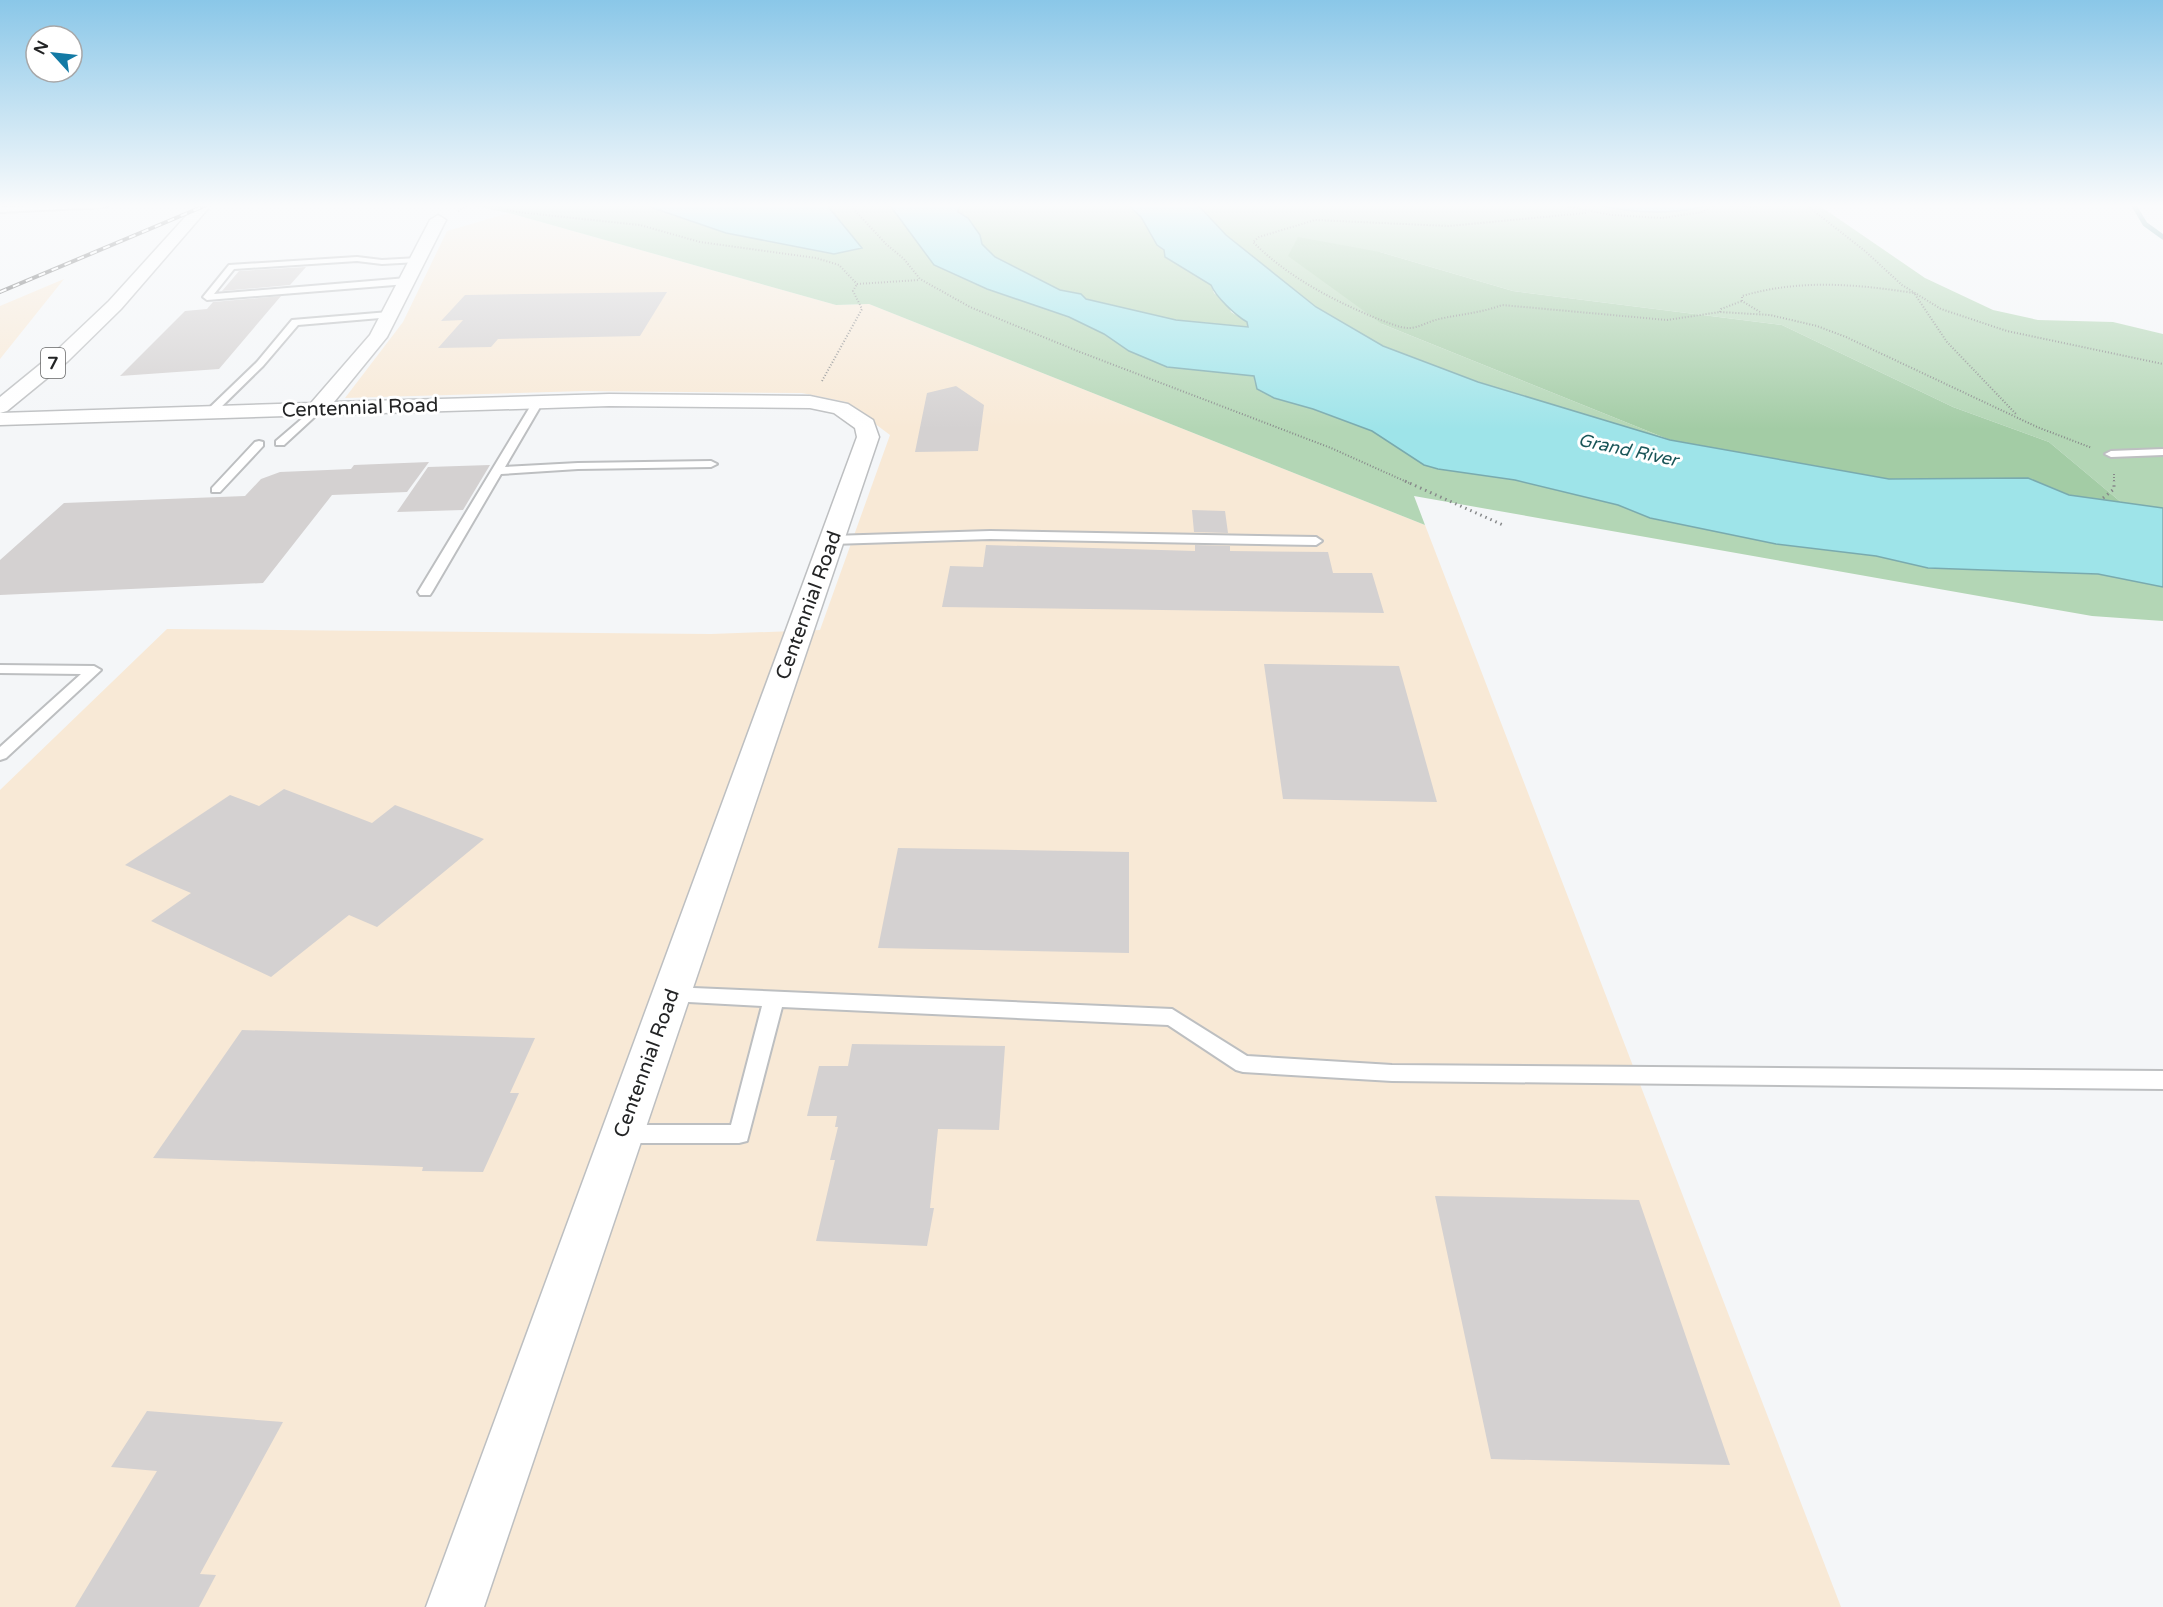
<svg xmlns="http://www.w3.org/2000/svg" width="2163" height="1607" font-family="'Varela Round',sans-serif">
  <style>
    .industrial { fill: #f8e9d6 }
    .green { fill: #b3d6b5 }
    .forest { fill: #a3cca5 }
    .water { fill: #9ee4e9; stroke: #79aaae; stroke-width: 1.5 }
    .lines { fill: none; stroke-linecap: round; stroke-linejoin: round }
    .stream { stroke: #79aaae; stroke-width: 5 }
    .building { fill: #d4d1d1 }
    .lane-casing { stroke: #bdbfc1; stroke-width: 4 }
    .street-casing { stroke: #bdbfc1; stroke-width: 3 }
    .primary-casing { stroke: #bdbfc1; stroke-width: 3 }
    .path-far1 { stroke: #87898a; stroke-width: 2; stroke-dasharray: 1 2; stroke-linecap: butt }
    .path { stroke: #87898a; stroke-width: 3; stroke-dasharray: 1.5 4; stroke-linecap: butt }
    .lane { fill: #fff; fill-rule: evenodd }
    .street { fill: #fff; fill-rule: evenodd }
    .primary { fill: #fff; fill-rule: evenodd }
    .rail-casing { stroke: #5d5e5f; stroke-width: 4 }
    .rail { stroke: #fff; stroke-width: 2; stroke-dasharray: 7; stroke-linecap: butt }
    .labels { text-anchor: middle; stroke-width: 6; stroke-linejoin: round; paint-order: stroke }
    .shield { fill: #fff; stroke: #656666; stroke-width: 1.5 }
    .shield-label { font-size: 18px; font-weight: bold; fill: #232425 }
    .far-water-label { font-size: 18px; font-style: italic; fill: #195558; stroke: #fff }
    .street-label { font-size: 20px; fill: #232425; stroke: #fff }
  </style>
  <rect width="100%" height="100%" fill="#f4f6f8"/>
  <path class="industrial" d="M509,213l327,92 33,-1 556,221 416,1082h-1841v-817l167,-161 544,5 109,-4 70,-195 -44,-33 -44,-9 -217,-2 -240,7 58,-76 44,-91z
    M64,279l-64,80v-53z"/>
  <path class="green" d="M464,204h425l45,61 53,24 82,28 35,17 25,17 125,25 1,7 19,15 39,11 59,22 52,34 14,4 77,11 103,25 32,13 126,26 100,12 52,12 170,6 57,11 8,2v34l-71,-5 -678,-120 11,29 -556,-221 -33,1 -327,-92z
    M960,204h167l14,13 16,28 7,5 1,7 46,28 3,8 14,11 3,8 16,10 2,5 -73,-7 -90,-21 -5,-5 -21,-4 -65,-33 -13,-13 -2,-9 -12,-16 -10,-7z
    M1192,204h402c36,9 72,11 108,3v-3h115l108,74 68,32 45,10 75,2 50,12v174l-41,-5 -73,-61 -96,-35 -171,-82 -269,-34 -133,-39 2,72 288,116 -128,-33 -159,-61 -67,-39 -90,-72z"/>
  <path class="forest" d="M1298,237l82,15 133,39 269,34 171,82 96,35 73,61 -53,-8 -41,-17 -139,1 -219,-39 -288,-116 -94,-68z"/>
  <path class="water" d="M648,204h178l36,44 -28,6 -108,-21 -73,-25z
    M889,204h71l-2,8 10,6 12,17 2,9 13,13 65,33 21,4 5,5 90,21 72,7 -1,-5c-12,-7 -31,-25 -36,-37l-46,-28 -1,-7 -7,-5 -16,-28 -14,-13h70l29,31 90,72 67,39 95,36 192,58 219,39 139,-1 41,17 94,13v79l-65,-13 -170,-6 -52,-12 -100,-12 -126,-26 -32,-13 -103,-25 -77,-11 -14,-4 -52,-34 -59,-22 -39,-11 -17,-9 -3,-13 -87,-9 -38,-16 -25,-17 -35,-17 -82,-28 -53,-24z
    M1594,204h108v3c-36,8 -72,6 -108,-3z"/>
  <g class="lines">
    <path class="stream" d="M2133,204l12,20 18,13"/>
  </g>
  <path class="building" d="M306,267l-16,18 -68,6 17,-20z
    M667,292l-27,44 -142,3 -7,8 -53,1 25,-28 -22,1 24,-26z
    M281,296l-62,73 -99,7 65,-65 22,-2 6,-7z
    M956,386l28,19 -6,46 -63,1 12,-59z
    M429,462l-22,30 -75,3 -69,88 -263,12v-35l64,-57 181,-7 16,-17 19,-7 71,-3 3,-4z
    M490,465l-27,45 -66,2 31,-45z
    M1192,510l33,1 3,22 -34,-1z
    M986,545l209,6v-6l35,1v5l98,1 5,21h39l12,40 -442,-6 8,-41 33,1z
    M1264,664l135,2 38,136 -154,-3z
    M284,789l88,34 23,-18 89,34 -107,88 -28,-12 -78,62 -120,-56 40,-28 -66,-28 105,-70 29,11z
    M898,848l231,4v101l-251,-5z
    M242,1030l293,8 -25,55h9l-36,79 -61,-1 1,-4 -270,-9z
    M852,1044l153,2 -6,84 -61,-1 -8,79h4l-7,38 -111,-5 19,-81h-5l8,-33h-3l2,-11h-30l12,-50h29z
    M1435,1196l204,4 91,265 -239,-6z
    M147,1411l136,11 -83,152 16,1 -17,32h-124l82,-136 -46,-4z"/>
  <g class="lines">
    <g class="lane-casing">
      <path id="lane" d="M77,204l32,1 -4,2 -105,5v-4z
        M357,257l25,3 36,-2 4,2 -4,2 -36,2 -25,-3 -123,8 -20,25 193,-16 4,3 -4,3 -200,16 -4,-3 26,-32z
        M389,312l3,1v4l-94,8 -35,41 -49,48 -9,-2 52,-50 35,-42z
        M538,399l5,3 -38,65 73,-4 133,-2 6,3 -6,3 -133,2 -77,5 -69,118 -2,3h-10l-2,-3 115,-190z
        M318,405l5,3 -1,2 -38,35h-8v-4z
        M259,441l4,1v4l-43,46h-8v-4l43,-46z
        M2163,449v6l-52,2 -6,-3 6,-3z
        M990,531l326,6 6,4 -6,4 -326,-6 -158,5 -6,-4 6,-4z
        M0,665l94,1 7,4 -95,88 -6,2v-13l81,-73 -81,-1z
        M670,987l502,22 75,47 145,9 771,6v18l-771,-8 -149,-9 -7,-2 -68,-45 -386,-18 -35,134 -8,2h-117l-8,-2 -3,-7 3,-7 8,-2h109l31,-119 -92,-5 -7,-2 -3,-5 3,-5z"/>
    </g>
    <g class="street-casing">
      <path id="street" d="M438,215l8,5 -59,117 -53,65 275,-8 201,2 38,8 25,16 6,17 -395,1170h-58l431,-1170 -2,-9 -21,-15 -24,-5 -201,-2 -609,19v-12l311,-10 59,-68 60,-115z"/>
    </g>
    <g class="primary-casing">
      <path id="primary" d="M197,204h15l-91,105 -53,52 -61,50 -7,2v-16l54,-44 55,-52z"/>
    </g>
    <path class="path-far1" d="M487,204l30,8 123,13 60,17 116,16 23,7 18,19
      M849,204l37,40 18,15 16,20 50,28 110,45 251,96 78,35
      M1553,204l59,11 50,3 40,-6 13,-8 37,3 33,-3
      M1805,204l60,47 37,34 39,24 66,22 156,33
      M458,211l13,-7
      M1586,213l-137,13 -134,-6 -56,17 -6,5c35,35 79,58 125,77 9,3 21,9 31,9 10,0 20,-7 30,-9 22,-5 42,-6 63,-14l165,15 53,-8 50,3 47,11 29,11 191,90 55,21
      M857,284l62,-4
      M1720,312l1,-3 21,-8
      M1760,312l-18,-11v-5c58,-17 113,-12 172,-3l33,49 69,72
      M822,381l40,-72 -9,-18 4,-7
      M2114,474v9"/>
    <path class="path" d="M1405,481l98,44
      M2103,498l11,-9v-8"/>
    <use href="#lane" class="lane"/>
    <use href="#street" class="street"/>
    <use href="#primary" class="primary"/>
    <g class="rail-casing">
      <path id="rail" d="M0,292l209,-88"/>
    </g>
    <use href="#rail" class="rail"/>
  </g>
  <linearGradient id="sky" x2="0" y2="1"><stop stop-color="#8ac7e8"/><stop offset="0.48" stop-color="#fafbfc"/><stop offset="1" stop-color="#fafbfc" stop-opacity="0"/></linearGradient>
  <rect width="2163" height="429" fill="url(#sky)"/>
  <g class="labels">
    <rect class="shield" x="41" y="348" width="24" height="30" rx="4.5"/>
    <g class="shield-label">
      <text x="53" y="369">7</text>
    </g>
    <g class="far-water-label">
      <text transform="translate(1628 450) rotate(12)" y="6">Grand River</text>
    </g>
    <g class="street-label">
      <text transform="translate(360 407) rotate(-2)" y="7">Centennial Road</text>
      <text transform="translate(808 605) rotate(-70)" y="7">Centennial Road</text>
      <text transform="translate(646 1063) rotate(-70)" y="7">Centennial Road</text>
    </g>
  </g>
  <g transform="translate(54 54) rotate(297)"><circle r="28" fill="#ffffff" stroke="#a7a7a8" stroke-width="1.5"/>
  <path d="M0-4.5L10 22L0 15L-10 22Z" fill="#137aa5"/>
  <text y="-9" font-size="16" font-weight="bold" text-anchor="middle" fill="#232425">N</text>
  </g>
</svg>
